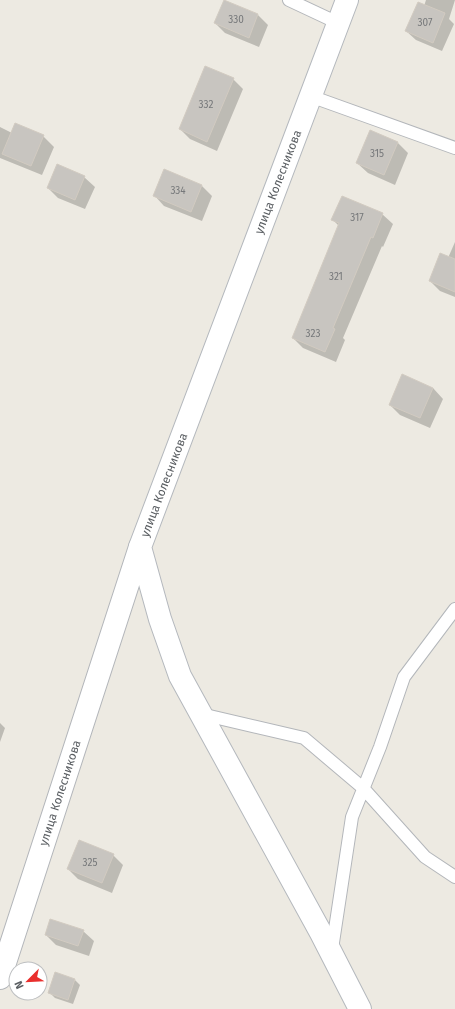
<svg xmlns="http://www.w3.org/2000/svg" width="455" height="1009" font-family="'Fira Sans',sans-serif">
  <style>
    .shadow { fill: #0003 }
    .building { fill: #c8c5c0; stroke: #d2cbc1 }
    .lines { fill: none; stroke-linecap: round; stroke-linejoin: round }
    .lane-casing { stroke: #b3b6ba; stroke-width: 14 }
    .street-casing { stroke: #b3b6ba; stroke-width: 24 }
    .secondary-casing { stroke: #b4b8bd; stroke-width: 24 }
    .lane { stroke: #fff; stroke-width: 12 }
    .street { stroke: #fff; stroke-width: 22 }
    .secondary { stroke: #fff; stroke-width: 22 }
    .labels { text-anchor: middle; stroke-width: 3; stroke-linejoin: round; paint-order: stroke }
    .number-label { font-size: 10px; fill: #76787a }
    .street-label { font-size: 12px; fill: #5b5f63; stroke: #fff }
  </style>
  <rect width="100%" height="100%" fill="#edeae2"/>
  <path class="shadow" d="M426,0h29l-6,19 5,5 -12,27 -26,-11 -10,-9 18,-25z
    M224,1l34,14 10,10 -9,22 -34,-14 -10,-10z
    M233,79l10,10 -26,62 -27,-12 -10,-10z
    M15,124l28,12 11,11 -12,28 -42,-17v-31l12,6z
    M371,132l27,11 10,10 -13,32 -27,-12 -11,-10z
    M165,170l37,16 10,10 -10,25 -38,-15 -10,-11z
    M84,177l11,10 -10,22 -27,-11 -10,-10z
    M382,214l11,10 -10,23 -1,-1 -39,92 2,2 -9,22 -33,-14 -10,-10 46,-112 -6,-6z
    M455,242v55l-15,-6 -10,-10 18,-23z
    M433,388l10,11 -13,29 -30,-13 -10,-10z
    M0,723l5,5 -5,14z
    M113,855l10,10 -11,28 -34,-14 -10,-10z
    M83,931l11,10 -5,15 -33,-11 -10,-10z
    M74,979l6,6 -7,19 -18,-6 -5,-5z"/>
  <path class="building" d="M224,0l34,14 -9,24 -35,-15z
    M418,2l27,11 -12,30 -28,-12z
    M205,66l29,12 -27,64 -28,-13z
    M15,123l29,12 -13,31 -29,-12z
    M370,130l28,12 -14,33 -28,-12z
    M57,164l28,12 -10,24 -28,-12z
    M164,169l38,16 -11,27 -38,-16z
    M342,196l41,17 -10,25 -2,-1 -38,91 2,1 -10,23 -33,-14 47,-115 -8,-3z
    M440,253l15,6v33l-26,-11z
    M402,374l31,14 -13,30 -31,-13z
    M79,840l35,14 -12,29 -35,-14z
    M50,919l34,11 -6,16 -33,-11z
    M55,972l20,7 -7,21 -20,-7z"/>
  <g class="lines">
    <g class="lane-casing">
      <path id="lane" d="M289,0l49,23
        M310,96l145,52
        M201,714l103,24 59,50 62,69 30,20
        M332,949l20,-132 28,-70 24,-70 51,-68"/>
    </g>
    <g class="street-casing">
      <path id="street" d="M0,978l140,-431"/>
    </g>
    <g class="secondary-casing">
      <path id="secondary" d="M347,0l-207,547 20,72 20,57 141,257 39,76"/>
    </g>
    <use href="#lane" class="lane"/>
    <use href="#street" class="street"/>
    <use href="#secondary" class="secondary"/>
  </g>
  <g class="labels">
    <g class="number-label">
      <text x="236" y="23">330</text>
      <text x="425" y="26">307</text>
      <text x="206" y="108">332</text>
      <text x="377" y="157">315</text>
      <text x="178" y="194">334</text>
      <text x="357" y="221">317</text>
      <text x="336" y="280">321</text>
      <text x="313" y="337">323</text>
      <text x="90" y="866">325</text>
    </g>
    <g class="street-label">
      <text transform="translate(278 182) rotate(-69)" y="4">улица Колесникова</text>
      <text transform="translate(164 485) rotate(-69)" y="4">улица Колесникова</text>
      <text transform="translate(60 793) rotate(-72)" y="4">улица Колесникова</text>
    </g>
  </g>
  <g transform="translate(28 981) rotate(246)"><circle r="19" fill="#ffffff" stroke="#bdbfc1"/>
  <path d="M0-3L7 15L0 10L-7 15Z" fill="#e92f2d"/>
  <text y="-6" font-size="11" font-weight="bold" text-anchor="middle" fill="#5b5f63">N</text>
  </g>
</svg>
